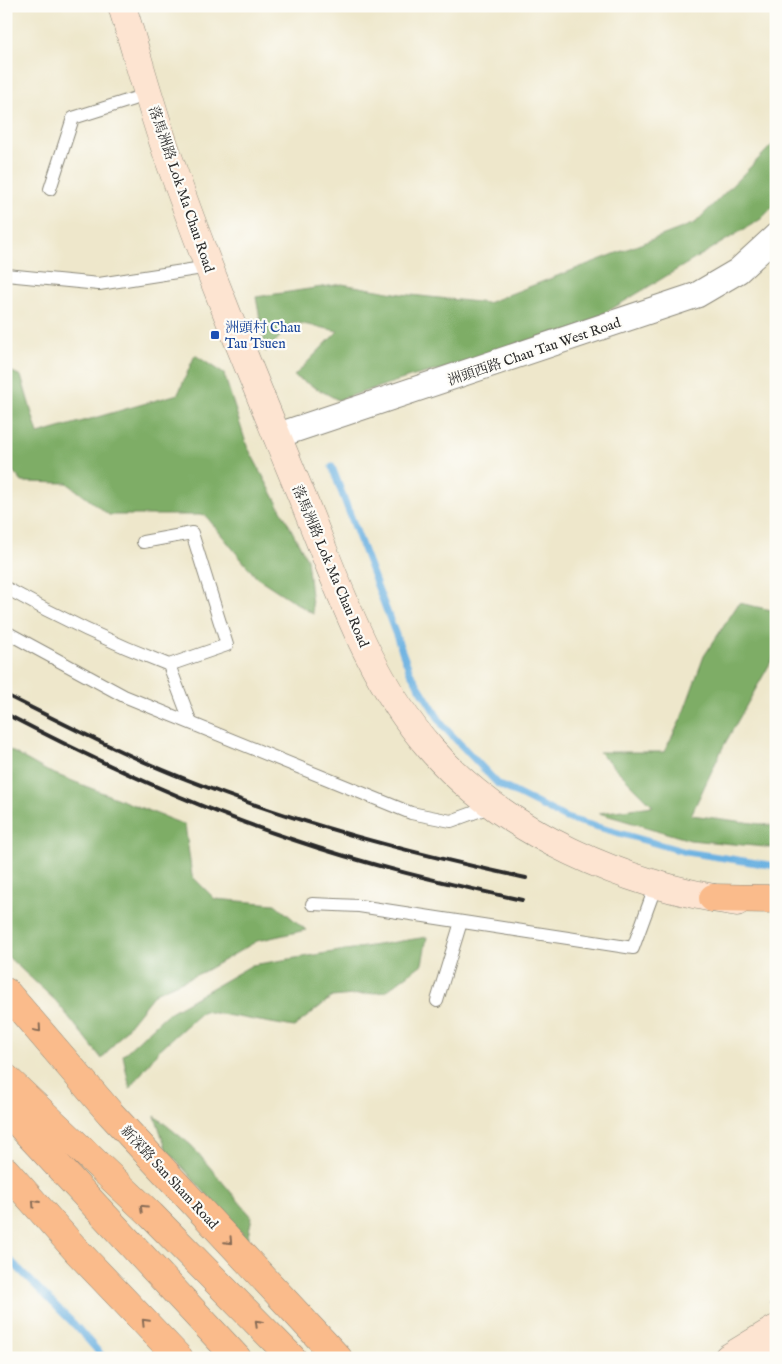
<svg xmlns="http://www.w3.org/2000/svg" width="782" height="1364" font-family="'IM FELL English','Noto Serif SC',serif">
  <style>
    .forest { fill: #7ead66; stroke: #546c48 }
    .lines { fill: none; stroke-linecap: round; stroke-linejoin: round }
    .stream { stroke: #6bb1e1; stroke-width: 7 }
    .lane-casing { stroke: #8c897b; stroke-width: 14 }
    .street-casing { stroke: #8c897b; stroke-width: 27 }
    .secondary-casing { stroke: #8c897b; stroke-width: 29 }
    .primary-casing { stroke: #8c897b; stroke-width: 29 }
    .path { stroke: #8c897b; stroke-width: 3; stroke-dasharray: 4 4; stroke-linecap: butt }
    .lane { stroke: #fff; stroke-width: 12 }
    .street { stroke: #fff; stroke-width: 25 }
    .secondary { stroke: #fde4d1; stroke-width: 28 }
    .primary { stroke: #fabb8b; stroke-width: 28 }
    .rail { stroke: #2b2b2b; stroke-width: 4 }
    .oneway { stroke: #886c56 }
    .transit-dot { fill: #1a4fb4; stroke: #fdfcf7; stroke-width: 2 }
    .labels { text-anchor: middle; stroke-width: 4.5; stroke-linejoin: round; paint-order: stroke }
    .street-label { font-size: 14px; fill: #2b2b2b; stroke: #fdfcf7 }
    .transit-label { font-size: 14px; fill: #164399; stroke: #fdfcf7; text-anchor: start }
  </style>
  <rect width="100%" height="100%" fill="#fdfcf7"/>
  <filter id="ink" filterUnits="userSpaceOnUse"><feTurbulence type="fractalNoise" baseFrequency=".02" numOctaves="2"/><feDisplacementMap in="SourceGraphic" scale="10" xChannelSelector="R" yChannelSelector="G"/><feConvolveMatrix kernelMatrix="1 2 1 2 8 2 1 2 1" color-interpolation-filters="sRGB"/></filter>
  <filter id="wash" filterUnits="userSpaceOnUse"><feTurbulence type="fractalNoise" baseFrequency=".0096" numOctaves="4" result="noise"/><feDisplacementMap in="SourceGraphic" scale="20" xChannelSelector="R" yChannelSelector="G"/><feGaussianBlur stdDeviation="1.12" result="paint"/><feColorMatrix in="noise" values="0 0 0 0 0 0 0 0 0 0 0 0 0 0 0 0 0 1.4 0 .05"/><feComposite in="paint" operator="in"/></filter>
  <g filter="url(#wash)">
    <rect width="100%" height="100%" fill="#eee7cb"/>
    <path class="forest" d="M776,141v62l-15,16 -201,121 -150,37 -72,23 -44,-24 44,-45 -45,-9 -27,30 -10,-55 86,-13 59,10 86,9 208,-80z
      M195,355l29,19 23,72 60,113 6,55 -57,-37 -51,-62h-96l-42,-32 -45,-1 -16,-19v-94l15,7 17,58 140,-40z
      M739,603l37,8v42l-53,94 -32,68 85,11v22l-86,-8 -91,-27 54,-7 -54,-54h65l17,-33 23,-63z
      M6,748l41,23 138,54 7,51 23,23 60,5 31,26 -49,11 -52,30 -50,22 -53,66 -46,-58 -50,-46z
      M427,937l-5,27 -37,28 -53,5 -38,30 -91,-16 -45,40 -28,38 -7,-34 44,-41 85,-49z
      M155,1116l36,29 61,72 -5,23 -81,-91z"/>
    <g class="lines">
      <path class="stream" d="M332,467l78,205 34,55 54,57 68,34 120,34 90,14
        M6,1256l68,68 30,34"/>
    </g>
  </g>
  <g filter="url(#ink)">
    <g class="lines">
      <g class="lane-casing">
        <path id="lane" d="M50,189l23,-71 76,-24
          M6,275l93,9 110,-17
          M143,542l49,-9 35,112 -58,20
          M6,588c53,30 106,55 163,77l22,58
          M6,632l118,64 287,117 40,8 44,-16
          M312,904l47,2 274,42 23,-63
          M437,1001l24,-79"/>
      </g>
      <g class="street-casing">
        <path id="street" d="M276,436l421,-141 41,-24 38,-35"/>
      </g>
      <g class="secondary-casing">
        <path id="secondary" d="M122,6c16,52 30,105 48,156 39,111 85,221 130,330 37,89 66,184 131,257 74,85 196,137 306,153
          M728,1358l48,-29
          M768,1358l8,-5"/>
      </g>
      <g class="primary-casing">
        <path id="primary" d="M713,898l63,1
          M6,992l104,121 228,245
          M6,1078l145,137 141,143
          M6,1110l231,248
          M6,1171l71,80 102,107"/>
      </g>
      <path class="path" d="M770,1305l6,-8"/>
      <use href="#lane" class="lane"/>
      <use href="#street" class="street"/>
      <use href="#secondary" class="secondary"/>
      <use href="#primary" class="primary"/>
      <path class="rail" d="M6,695c60,30 120,61 182,85 110,44 223,73 338,98
        M6,714c92,48 186,92 285,125 76,26 153,44 231,61"/>
    </g>
    <defs><path id="oneway-chevron" d="M-2-3.5L2.5 0L-2 3.5" fill="none" stroke-width="1.6" stroke-linecap="round" stroke-linejoin="round" transform="scale(1.25)"/></defs>
    <g class="oneway">
      <use href="#oneway-chevron" transform="translate(38 1029) rotate(49)"/>
      <use href="#oneway-chevron" transform="translate(35 1203) rotate(-132)"/>
      <use href="#oneway-chevron" transform="translate(143 1208) rotate(-136)"/>
      <use href="#oneway-chevron" transform="translate(229 1241) rotate(47)"/>
      <use href="#oneway-chevron" transform="translate(145 1322) rotate(-134)"/>
      <use href="#oneway-chevron" transform="translate(258 1323) rotate(-135)"/>
    </g>
  </g>
  <rect class="transit-dot" x="210" y="330" width="10" height="10" rx="2.5"/>
  <g class="labels">
    <g class="street-label">
      <text transform="translate(182 189) rotate(71)" y="5">落馬洲路 Lok Ma Chau Road</text>
      <text transform="translate(534 351) rotate(-19)" y="5">洲頭西路 Chau Tau West Road</text>
      <text transform="translate(331 566) rotate(67)" y="5">落馬洲路 Lok Ma Chau Road</text>
      <text transform="translate(170 1177) rotate(47)" y="5">新深路 San Sham Road</text>
    </g>
    <g class="transit-label">
      <text x="225" y="332">洲頭村 Chau<tspan x="225" dy="16">Tau Tsuen</tspan></text>
    </g>
  </g>
  <rect width="782" height="1364" fill="none" stroke="#fdfcf7" stroke-width="25"/>
</svg>
